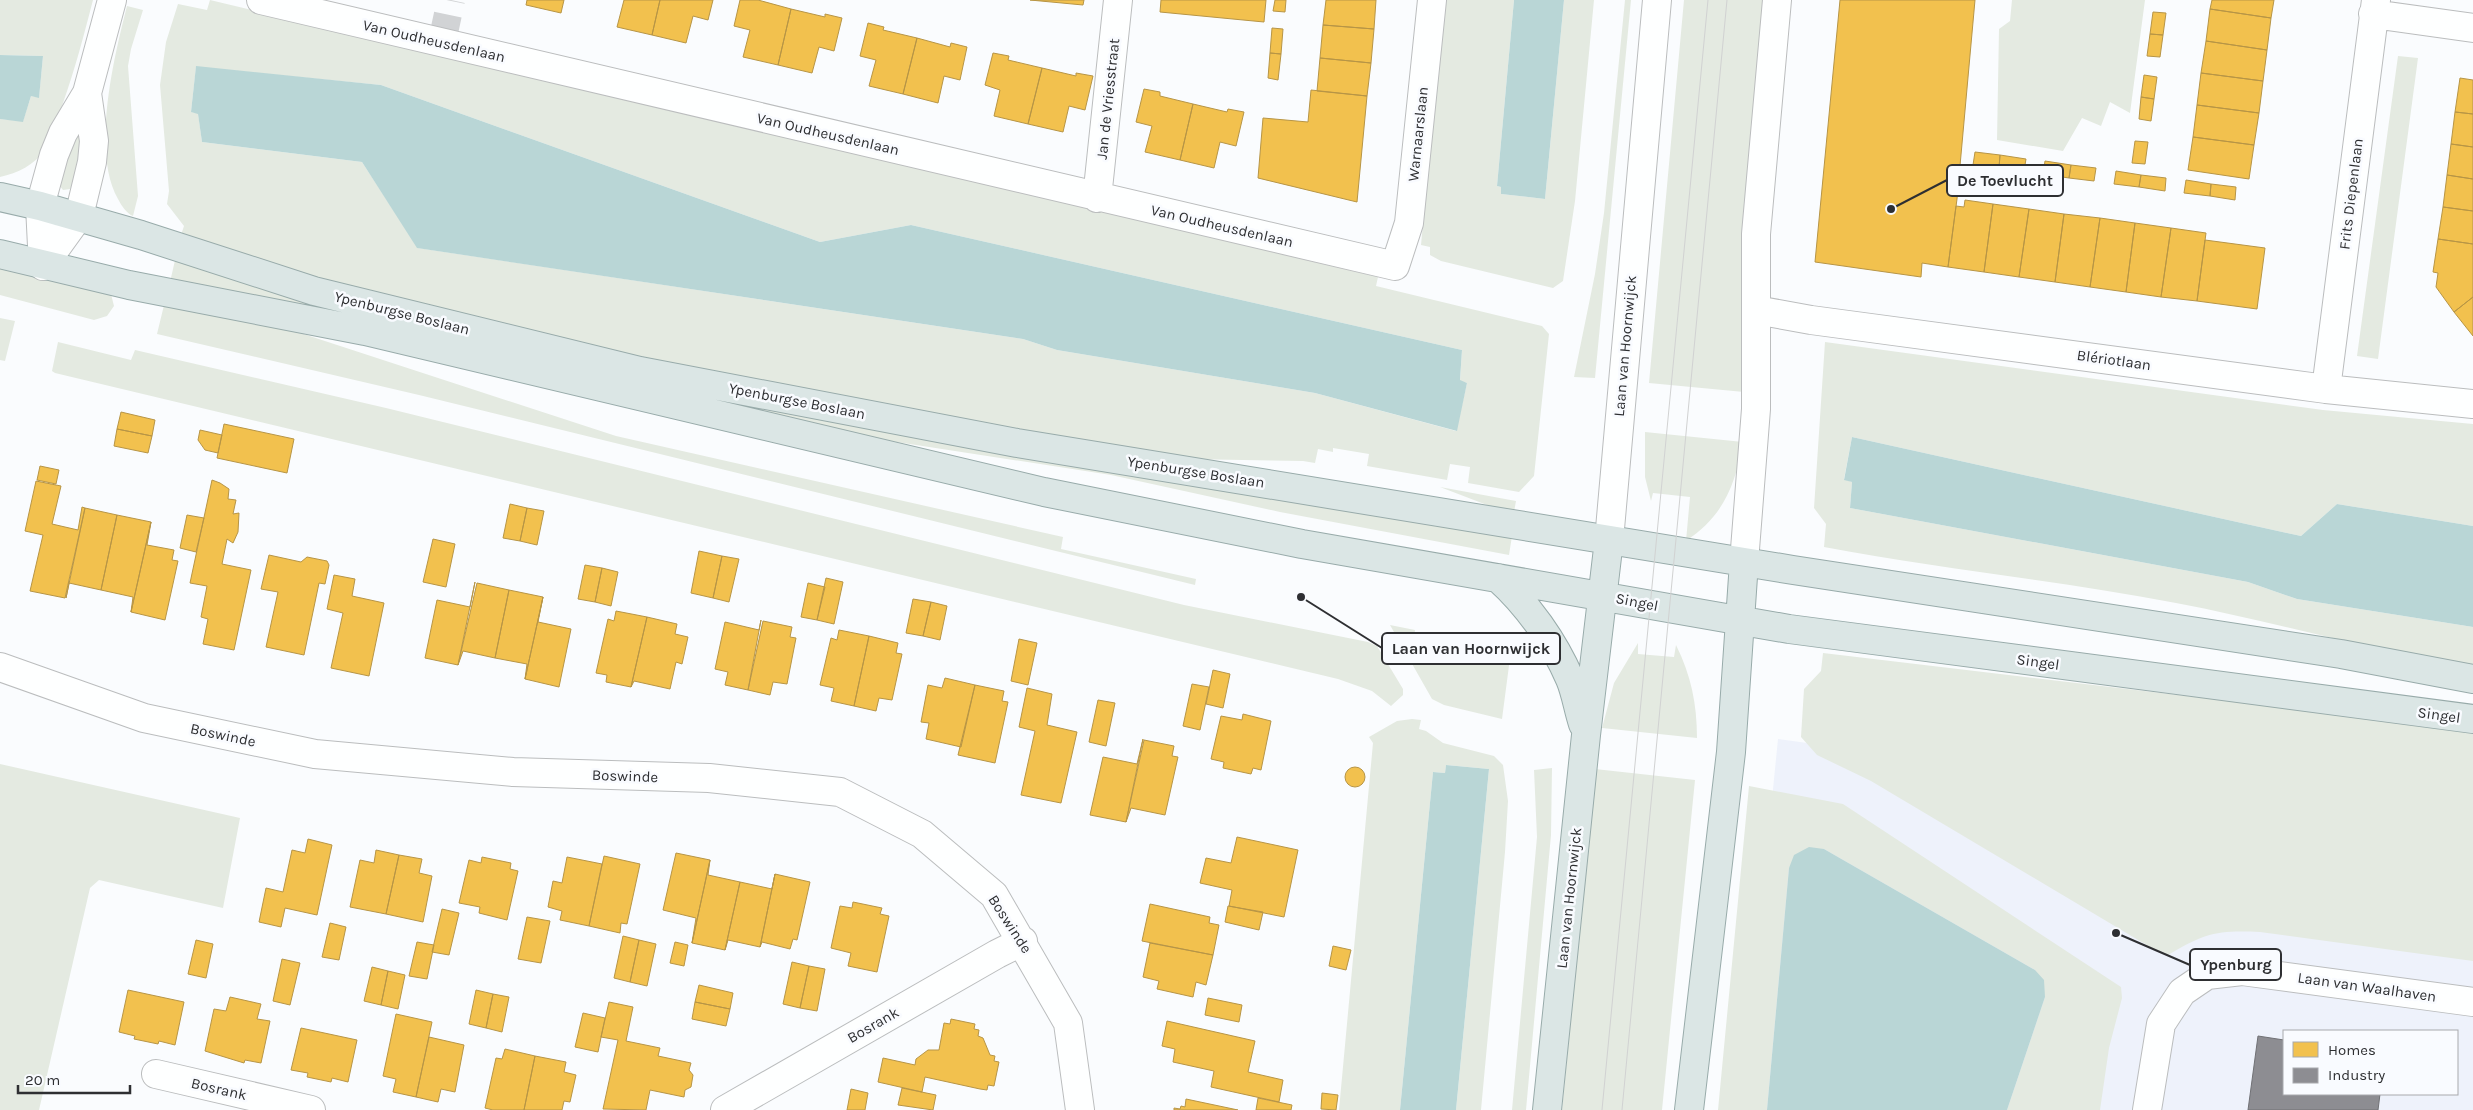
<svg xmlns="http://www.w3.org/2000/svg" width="2473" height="1110" font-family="Karla,sans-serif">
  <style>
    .built { fill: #eef2fb; fill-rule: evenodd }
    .green { fill: #e4eae1; fill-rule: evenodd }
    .water { fill: #b9d6d6 }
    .homes { fill: #f2c14e; stroke: #b79546 }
    .industry { fill: #8d8d92; stroke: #707175 }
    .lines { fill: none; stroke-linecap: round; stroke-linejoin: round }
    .minor-tunnel { stroke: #d1d3d5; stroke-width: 28; stroke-dasharray: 28 14; stroke-linecap: butt }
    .minor-casing { stroke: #bbbdbe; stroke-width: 30 }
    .major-casing { stroke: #98abaa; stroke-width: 30 }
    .minor { stroke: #feffff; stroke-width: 28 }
    .major { stroke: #dbe6e5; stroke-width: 28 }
    .tram { stroke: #d1d2d2; stroke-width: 1 }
    .labels { text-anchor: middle; stroke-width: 5; stroke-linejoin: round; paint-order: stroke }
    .street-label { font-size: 15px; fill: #2e2f32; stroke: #f9fbff }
    .leader { fill: none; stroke: #2e2f32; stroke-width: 2 }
    .callout-dot { fill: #2e2f32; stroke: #f9fbff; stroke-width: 2 }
    .callout { fill: #f9fbff; stroke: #2e2f32; stroke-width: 2 }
    .callout-label { font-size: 16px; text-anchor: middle; font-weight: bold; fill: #2e2f32 }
  </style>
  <rect width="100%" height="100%" fill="#fafcfe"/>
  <path class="built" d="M1778,739l695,95v276h-732zM2284,1031h173v63h-173z"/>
  <path class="green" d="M0,0h93c-9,35 -18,69 -30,103 -5,15 -10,34 -18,47 -11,15 -27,23 -45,27v-58l23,2 8,-25 8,1 4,-41 -43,-1z
    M210,0l1168,277 -2,9 166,40 7,8 -15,142 -15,16 -51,-9 2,-16 -20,-3 -3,16 -80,-14 2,-12 -36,-6v4l-15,-3 -3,14 -12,-2 -118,-2 -370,-60 -416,-94 -219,-67 4,-12 -17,-22 2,-13 -9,-106 6,-43 12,-38 29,6zM196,67l185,18 439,157 91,-17 551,125 -2,31 7,2 -11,48 -141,-38 -258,-43 -34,-11 -605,-91 -56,-86 -160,-20 -4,-29 -7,-1z
    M1444,0h70l-17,186 4,1v7l44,5 19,-199h30l-19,201 -12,80 -10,7 -112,-27 -11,-6v-8l-9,-2z
    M1625,0h6l-36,378 -21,-1 21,-103 9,-61z
    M1684,0h83l-23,392 -95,-9z
    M2012,0h133l-15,113 -20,-11 -9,24 -19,-8 -19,33 -66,-11 2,-111 11,-8z
    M127,6l16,4 -12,39 -3,17 10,130 -5,20c-6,-2 -12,-11 -15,-17 -27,-47 -4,-142 9,-193z
    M2398,56l20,2 -40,301 -21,-3z
    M78,133l4,2 -5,38 -7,16 -7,1 -4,-5 5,-23z
    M176,256l152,49 1184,231 -3,19 -229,-43 -169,-37 -266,-41 -675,-152z
    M0,268l111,26 3,12 -7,10 -13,4 -94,-25z
    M165,301l114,25 337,110 447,101 -2,12 135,30 -1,6 -776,-190 -262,-61z
    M0,318l15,3 -10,40 -5,-1z
    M58,342l73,18 4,-10 251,58 798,197 184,37 9,4 26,43v6l-12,11 -19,-15 -34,-12 -1283,-306 -3,-2z
    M1825,342l498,68 150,14v102l-136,-22 -36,32 -449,-99 -8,42 8,3 -2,26 398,74 49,17 176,28v39c-100,-15 -197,-44 -297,-63 -116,-22 -235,-34 -352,-56l2,-23 -12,-16z
    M1645,432l98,10c-8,44 -19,73 -57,99l4,-44 -37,-4 -2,8 -6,-24z
    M1440,487l76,14 -2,11 -14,-2z
    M1390,625l25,5 -1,9 96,19 -8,61 -58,-14 -12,-6z
    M1638,643v11l36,3 2,-12c15,30 21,59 21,93l-95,-10 12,-45z
    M1823,653l650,77v231l-213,-29c-43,-2 -55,1 -92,23l-8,-2 -289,-172 -54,-26 -16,-18 3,-48 17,-18z
    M1412,719l9,1 -2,9 7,2 17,12 51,13 9,9 5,36 -3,51 -24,258h-25l33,-341 -43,-4 -1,8 -12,-1 -33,338h-61l34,-367 -4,-6 28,-16z
    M0,764l240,54 -17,90 -124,-28 -9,8 -51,222h-39z
    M1552,768l-1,67 -25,275h-14l25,-273 -3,-67z
    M1595,769l100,11 -33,330h-100z
    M1749,786l94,18 278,183 1,11 -13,50 -9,62h-93l38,-113 -10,-27 -211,-121 -35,19 -22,242h-49z"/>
  <path class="water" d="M1514,0h50l-19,199 -44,-5v-7l-4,-1z
    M0,55l43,1 -4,42 -8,-2 -8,26 -23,-3z
    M196,66l185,19 439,157 91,-17 551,125 -2,30 7,3 -10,48 -142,-38 -258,-43 -34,-11 -606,-91 -55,-86 -160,-20 -4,-28 -7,-2z
    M1852,437l449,99 36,-32 136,22v101l-176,-28 -49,-17 -398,-74 2,-26 -8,-2z
    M1446,765l43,4 -33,341h-56l33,-338 12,1z
    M1809,847l15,2 211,121 9,10 1,17 -38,113h-240l22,-242 5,-13z"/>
  <path class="homes" d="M527,0h37l-3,13 -35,-8z
    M624,0h36l-8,35 -35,-8z
    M660,0h53l-5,20 -15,-4 -7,27 -34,-8z
    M740,0h18l33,9 -13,56 -35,-8 7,-27 -16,-4z
    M1030,0h54l-1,5z
    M1161,0h105l-2,22 -104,-10z
    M1275,0h11l-1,12 -12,-1z
    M1326,0h50l-2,29 -51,-4z
    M1840,0h135l-18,199 -9,68 -26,-4 -1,14 -106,-15z
    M2212,0h62l-3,18 -61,-9z
    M791,9l34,8v-3l17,4 -8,33 -15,-4 -7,26 -34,-8z
    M2210,9l61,9 -4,32 -61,-9z
    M2153,12l13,1 -3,22 -13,-1z
    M868,23l16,4 -1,3 34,8 -14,56 -34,-8 7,-26 -16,-4z
    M1323,25l51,4 -3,34 -51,-5z
    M1272,28l11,1 -2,25 -11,-1z
    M2150,34l13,1 -3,22 -13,-1z
    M917,38l33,9 1,-4 16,4 -7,33 -16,-4 -6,27 -35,-9z
    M2206,41l61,9 -4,31 -62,-8z
    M993,53l16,3 -1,4 34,8 -14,56 -34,-8 6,-26 -15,-5z
    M1270,53l11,1 -3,26 -10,-2z
    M1320,58l51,5 -4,33 -50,-5z
    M1042,68l34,8v-3l17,3 -8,34 -16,-4 -6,26 -35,-8z
    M2201,73l62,8 -4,32 -62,-8z
    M2144,75l13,2 -3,22 -13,-2z
    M2460,78l13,2v34l-18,-2z
    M1144,89l16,3v4l33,8 -13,56 -35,-8 7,-26 -16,-4z
    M1311,90l56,6 -10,106 -99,-24 5,-60 45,4z
    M2141,97l13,2 -3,22 -12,-2z
    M1193,104l34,8 1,-3 16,3 -8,34 -16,-4 -6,26 -34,-8z
    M2197,105l62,8 -5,32 -61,-8z
    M2455,112l18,2v33l-22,-3z
    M2193,137l61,8 -5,34 -61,-9z
    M2135,141l13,1 -3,22 -13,-1z
    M2451,144l22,3v32l-26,-4z
    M1975,152l25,3 -1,13 -26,-3z
    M2000,155l26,4 -2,12 -25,-3z
    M2045,161l26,4 -2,13 -26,-4z
    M2071,165l25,3 -2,13 -25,-3z
    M2116,171l25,4 -2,12 -25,-3z
    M2141,175l25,3 -1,13 -26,-4z
    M2447,175l26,4v32l-30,-4z
    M2186,180l25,4 -1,12 -26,-3z
    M2211,184l25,3 -1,13 -25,-4z
    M1965,200l28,4 -9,68 -36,-5 8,-61 8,1z
    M1993,204l36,5 -10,68 -35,-5z
    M2443,207l30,4v33l-35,-5z
    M2029,209l35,5 -9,68 -36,-5z
    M2064,214l36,4 -10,69 -35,-5z
    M2100,218l35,5 -9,69 -36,-5z
    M2135,223l36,5 -10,69 -35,-5z
    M2171,228l35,5 -9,68 -36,-4z
    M2438,239l35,5v53l-19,15 -18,-25 2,-14 -5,-1z
    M2205,240l60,8 -8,61 -60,-8z
    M2473,297v39l-19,-24z
    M121,412l34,8 -3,16 -35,-7z
    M224,424l70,15 -7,34 -70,-15z
    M117,429l35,7 -4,17 -34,-7z
    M200,430l22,5 -4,18 -13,-3 -7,-10z
    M40,466l19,4 -3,14 -19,-4z
    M212,480l8,3 9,6 -1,10 8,1 -3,14 6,-1 -1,19 -5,11 -6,-4 -5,25 29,6 -17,80 -31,-6 5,-25 -7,-2 6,-31 -17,-3z
    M36,481l25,5 -9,38 26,6 4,-23 3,1 -20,90 -35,-7 13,-56 -18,-4z
    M510,504l17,4 -7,33 -17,-3z
    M85,508l32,7 -16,75 -32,-7 -3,15z
    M527,508l17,3 -7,34 -17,-4z
    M117,515l34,7 -20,90 2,-15 -32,-7z
    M187,515l17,3 -8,34 -16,-4z
    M151,522l-4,23 27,5 -2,10 6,1 -13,59 -34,-8z
    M433,539l22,5 -9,43 -23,-5z
    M699,551l23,5 -9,42 -22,-5z
    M269,555l32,7 6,-5 20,4 2,4 -4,19 -6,-1 -15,72 -38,-8 12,-55 -17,-3z
    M722,556l17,3 -10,43 -16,-4z
    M585,565l17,3 -7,34 -17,-3z
    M602,568l16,4 -7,34 -16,-4z
    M334,575l21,4 -3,17 32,7 -15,73 -38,-8 12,-55 -16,-4z
    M826,578l17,4 -9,42 -17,-4z
    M475,582l-17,83 -33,-7 12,-58 33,7z
    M477,583l32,7 -14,68 -32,-7 -5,14z
    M808,583l17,4 -8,33 -16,-3z
    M509,590l34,7 -18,82 2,-15 -32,-6z
    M543,597l-5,25 33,7 -12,58 -34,-8z
    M913,599l18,3 -8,34 -17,-3z
    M931,602l16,4 -7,34 -17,-4z
    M616,611l31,6 -16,70 -25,-5 1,-7 -11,-2 12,-54 6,2z
    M647,617l30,7 -2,10 13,3 -6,27 -6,-2 -6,27 -36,-8 -3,6z
    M761,620l-13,70 -23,-5 3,-13 -13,-3 10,-47 34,8z
    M763,621l29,6 -2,10 6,1 -9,46 -14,-2 -3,13 -22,-5z
    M839,630l30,6 -15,70 -23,-5 3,-13 -14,-3 11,-47 6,2z
    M869,636l29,7 -2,10 6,1 -10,46 -13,-2 -3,13 -22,-5z
    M1019,639l18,4 -9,42 -17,-4z
    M1213,670l17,4 -7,34 -17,-4z
    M945,678l30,7 -14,62 -35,-8 3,-16 -8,-1 7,-37 14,3z
    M1192,684l17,3 -9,43 -17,-4z
    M975,685l29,6 -2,10 6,1 -13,61 -37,-8z
    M1027,688l25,6 -5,31 30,7 -16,71 -40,-8 14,-64 -16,-4z
    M1098,700l17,3 -9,43 -17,-4z
    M1243,714l28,7 -10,49 -8,-2 -2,6 -28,-6 1,-6 -13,-3 10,-43 21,4z
    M1143,739l-17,83 -36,-7 13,-58 34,7z
    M1144,740l30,6 -2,10 6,1 -13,58 -34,-7 -5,14z
    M1345 777a10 10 0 1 1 20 0a10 10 0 1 1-20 0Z
    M1237,837l61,13 -14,67 -55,-11 3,-16 -32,-7 6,-25 25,5z
    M308,839l24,6 -15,70 -32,-7 -4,19 -22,-5 7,-34 17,4 9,-42 13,3z
    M376,850l23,5 -13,59 -36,-7 10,-47 14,3z
    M676,853l34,7 -18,83 4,-25 -33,-8z
    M399,855l23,4 -3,14 13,3 -9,46 -37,-8z
    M604,856l36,8 -13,60 -6,-1 -1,10 -31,-7z
    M482,857l29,6 -1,6 8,2 -11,49 -28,-7 1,-6 -21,-4 10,-43 12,3z
    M567,857l35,7 -13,62 -29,-6 2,-9 -14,-4 5,-26 9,2z
    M710,860l-2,15 32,7 -15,68 -33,-7z
    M775,874l-15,73 -32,-7 -3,10 15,-68 32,7z
    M775,874l35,8 -13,58 -4,-1 -3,10 -28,-7 -2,5z
    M853,902l29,6 -2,6 9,2 -12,56 -29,-6 3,-13 -20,-5 9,-42 12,2z
    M1150,904l60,13 -1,6 10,2 -6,30 -71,-14z
    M1228,906l35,6 -4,18 -34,-8z
    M442,909l17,4 -10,42 -17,-3z
    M527,917l23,4 -9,42 -23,-4z
    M330,923l16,4 -7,33 -17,-3z
    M623,936l16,4 -9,42 -16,-4z
    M196,940l17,4 -7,34 -18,-4z
    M639,940l17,4 -9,42 -17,-4z
    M417,942l17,3 -7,34 -18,-3z
    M675,942l13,3 -4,21 -14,-3z
    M1150,943l63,12 -7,30 -10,-3 -3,15 -36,-8 2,-8 -16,-4z
    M1333,946l18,4 -5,20 -17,-4z
    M282,959l18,4 -10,42 -17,-4z
    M792,962l17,4 -9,42 -17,-4z
    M809,966l16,3 -8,42 -17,-3z
    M372,967l16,4 -7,34 -17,-4z
    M388,971l17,4 -7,34 -17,-4z
    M699,985l34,8 -3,16 -35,-7z
    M128,990l56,12 -9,43 -16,-4 -1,3 -24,-5 1,-3 -16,-4z
    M476,990l17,4 -7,34 -17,-4z
    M493,994l16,3 -7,35 -16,-4z
    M230,997l31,7 -4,15 13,2 -9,42 -16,-3 -1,3 -39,-12 9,-42 12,2z
    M1208,998l34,7 -3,17 -34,-7z
    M609,1002l24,5 -7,34 34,7 -2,8 33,7 -2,7 4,5 -2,12 -6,3 -1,7 -34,-7 -4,20 -43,-1 15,-69 -17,-3z
    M695,1002l35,7 -4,17 -34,-7z
    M583,1013l22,5 -7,34 -23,-5z
    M396,1014l36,8 -16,75 -23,-5 3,-13 -13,-3z
    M951,1019l24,5 -1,5 5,1 -1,6 5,2 7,17 5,1 -1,5 5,1 -5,24 -6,-1 -1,5 -7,-1 -55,-12 -3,15 -44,-10 5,-24 32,7 1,-6 12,-9h11l5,-27 6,1z
    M1167,1021l88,20 -7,31 35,8 -4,22 -68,-15 3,-16 -41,-9 2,-13 -13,-3z
    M301,1028l56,12 -9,42 -16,-4 -1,4 -24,-5 1,-4 -17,-3z
    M429,1037l35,8 -9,47 -14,-3 -3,13 -22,-5z
    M505,1049l30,7 -11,54h-31l-8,-2 11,-50 6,1z
    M535,1056l31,6 -2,10 12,3 -6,27 -6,-1 -2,9h-38z
    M902,1088l34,7 -3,15 -35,-5z
    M851,1089l17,4 -3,17h-18z
    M1322,1093l16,2 -2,15 -15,-1z
    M1258,1098l34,7 -1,5h-35z
    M1186,1099l52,11h-64v-2l6,1 1,-3 4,1z"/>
  <path class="industry" d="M2258,1036l26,4v54h96l-2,16h-130z"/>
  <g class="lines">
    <path class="minor-tunnel" d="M442,42l9,-42"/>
    <g class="minor-casing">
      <path id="minor" d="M261,0l1134,266 14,-43 23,-223
        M2373,14l100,14
        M1097,198l21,-198
        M43,266l-3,-60 14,-51 9,-22 24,-40 25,-93
        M43,266l36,-50 13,-54 2,-21 -7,-48
        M1756,310l55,10 515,69 147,15
        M2326,389l50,-389
        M1609,540l48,-540
        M1744,562l12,-153v-175l21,-234
        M0,667l144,51 171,36 198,18 196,6 131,14 82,42 72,61 74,128 12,87
        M156,1074l155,36
        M725,1110l272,-156 26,-13
        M2147,1110l14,-86 21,-32 25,-17 35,-4 231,31"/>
    </g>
    <g class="major-casing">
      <path id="major" d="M0,197l40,9 101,29 173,56 326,80 377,72 776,127 548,84 132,25
        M0,254l129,31 236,46 679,161 258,52 487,85 684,90
        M1498,578c30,27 56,64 72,101 6,14 8,30 13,45
        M1547,1110l39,-375 23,-195
        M1689,1110l42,-358 13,-190"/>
    </g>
    <use href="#minor" class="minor"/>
    <use href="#major" class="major"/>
    <path class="tram" d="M1602,1110l106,-1110
      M1622,1110l105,-1110"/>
  </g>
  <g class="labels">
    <g class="street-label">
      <text transform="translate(434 41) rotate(13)" y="5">Van Oudheusdenlaan</text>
      <text transform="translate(1108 99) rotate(-84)" y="5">Jan de Vriesstraat</text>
      <text transform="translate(828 134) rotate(13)" y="5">Van Oudheusdenlaan</text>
      <text transform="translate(1418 134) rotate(-84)" y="5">Warnaarslaan</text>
      <text transform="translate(2351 194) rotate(-83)" y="5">Frits Diepenlaan</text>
      <text transform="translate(1222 226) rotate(13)" y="5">Van Oudheusdenlaan</text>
      <text transform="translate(402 313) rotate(14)" y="5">Ypenburgse Boslaan</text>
      <text transform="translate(1625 346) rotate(-85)" y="5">Laan van Hoornwijck</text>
      <text transform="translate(2114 360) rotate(8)" y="5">Blériotlaan</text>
      <text transform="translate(797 401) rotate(11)" y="5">Ypenburgse Boslaan</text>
      <text transform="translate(1196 472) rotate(9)" y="5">Ypenburgse Boslaan</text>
      <text transform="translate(1637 602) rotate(11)" y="5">Singel</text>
      <text transform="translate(2038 662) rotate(8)" y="5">Singel</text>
      <text transform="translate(2439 715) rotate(8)" y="5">Singel</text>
      <text transform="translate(223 735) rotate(12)" y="5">Boswinde</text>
      <text transform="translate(625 776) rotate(2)" y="5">Boswinde</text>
      <text transform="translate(1569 898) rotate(-84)" y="5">Laan van Hoornwijck</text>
      <text transform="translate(1010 924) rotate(57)" y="5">Boswinde</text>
      <text transform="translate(2367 987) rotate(8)" y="5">Laan van Waalhaven</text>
      <text transform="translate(873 1025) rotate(-30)" y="5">Bosrank</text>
      <text transform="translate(219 1089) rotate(13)" y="5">Bosrank</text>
    </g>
  </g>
  <path class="leader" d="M1891 209L1947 180M1301 597L1382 648M2116 933L2190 965"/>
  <g class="callout-dot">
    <circle cx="1891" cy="209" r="5"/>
    <circle cx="1301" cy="597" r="5"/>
    <circle cx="2116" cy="933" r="5"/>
  </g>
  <g class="callout">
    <rect x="1947" y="165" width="116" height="31" rx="5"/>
    <rect x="1382" y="633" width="178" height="31" rx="5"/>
    <rect x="2190" y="949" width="91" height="31" rx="5"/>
  </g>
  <g class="callout-label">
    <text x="2005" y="186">De Toevlucht</text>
    <text x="1471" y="654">Laan van Hoornwijck</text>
    <text x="2236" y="970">Ypenburg</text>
  </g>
  <rect x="2283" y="1030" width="175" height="65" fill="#f9fbff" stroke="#a8a9ad"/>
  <rect x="2293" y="1042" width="25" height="15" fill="#f2c14e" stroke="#a8a9ad"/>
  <text x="2328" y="1055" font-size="15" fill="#2e2f32">Homes</text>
  <rect x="2293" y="1068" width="25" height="15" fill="#8d8d92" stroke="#a8a9ad"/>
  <text x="2328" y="1080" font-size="15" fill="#2e2f32">Industry</text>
  <path d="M18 1085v8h112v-8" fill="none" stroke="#2e2f32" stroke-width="2.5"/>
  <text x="25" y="1085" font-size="15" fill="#2e2f32" stroke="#f9fbff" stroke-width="4" paint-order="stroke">20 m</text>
</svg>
